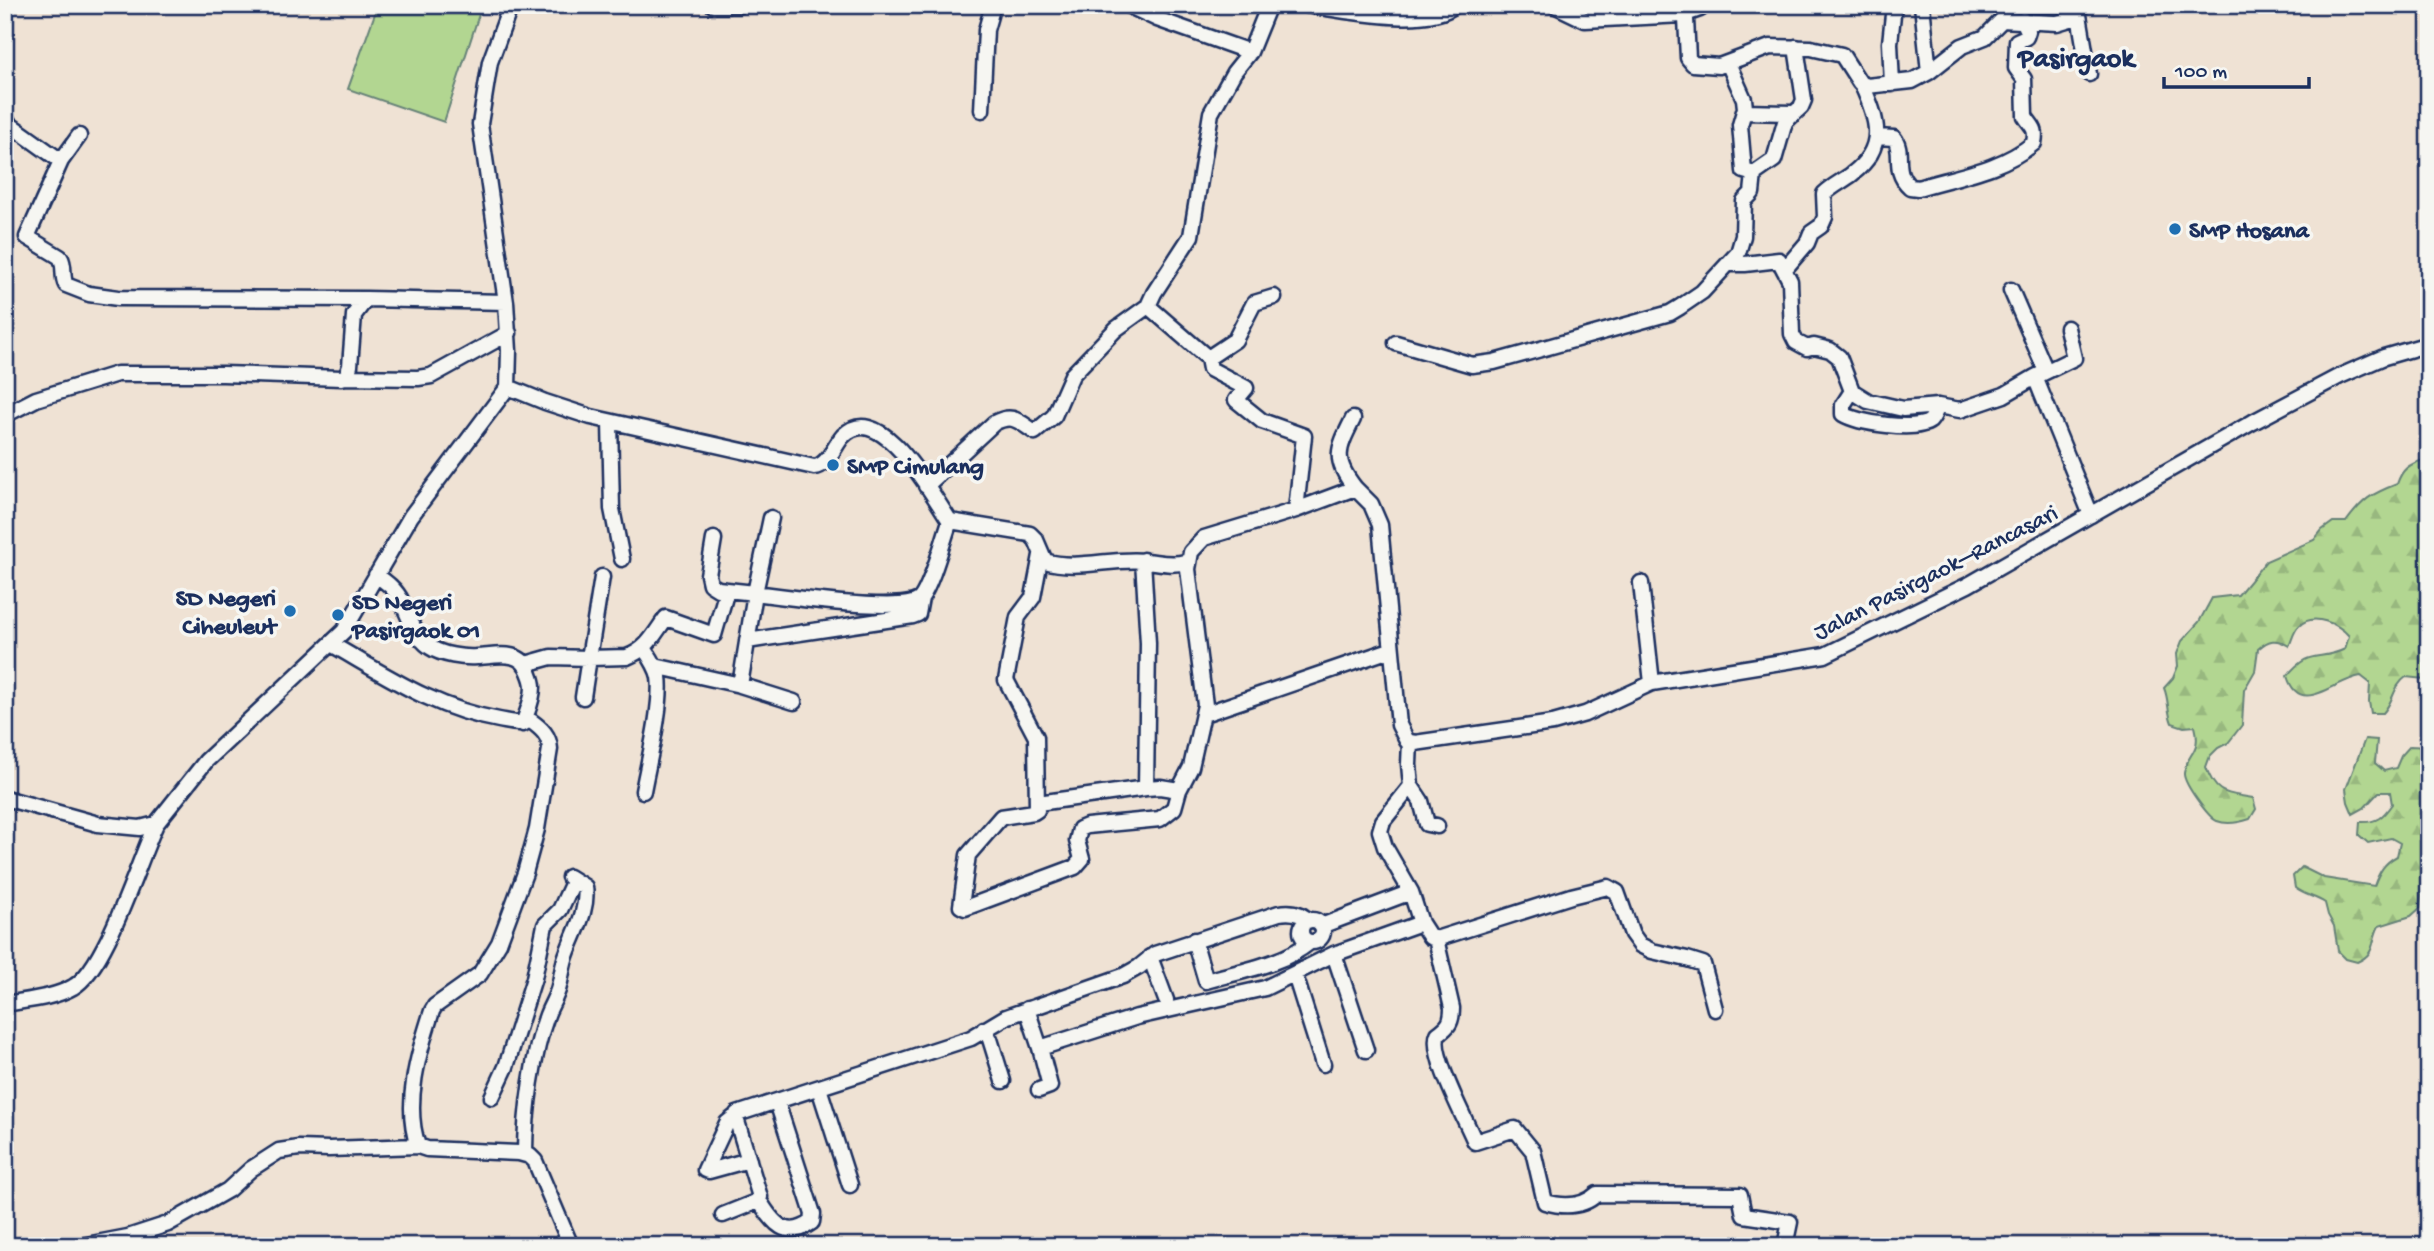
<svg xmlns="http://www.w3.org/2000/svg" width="2434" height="1251" font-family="'Gochi Hand',sans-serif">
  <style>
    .green { fill: #b2d691; stroke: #668278; stroke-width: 2 }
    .forest { fill: url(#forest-firs); stroke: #668278; stroke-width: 2 }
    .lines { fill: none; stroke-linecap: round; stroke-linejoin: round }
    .minor-casing { stroke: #1b2f5e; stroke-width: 19 }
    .minor { stroke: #f6f6f2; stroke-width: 14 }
    .poi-dot { fill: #1f6fb2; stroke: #f6f6f2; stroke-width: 2.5 }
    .labels { text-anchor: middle; stroke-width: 7; stroke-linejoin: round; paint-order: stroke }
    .poi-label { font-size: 24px; font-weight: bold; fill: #1b2f5e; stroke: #f6f6f2; text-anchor: start }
    .street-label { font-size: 24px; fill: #1b2f5e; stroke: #f6f6f2 }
    .quarter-label { font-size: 28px; font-weight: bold; fill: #1b2f5e; stroke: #f6f6f2 }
  </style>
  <defs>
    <pattern id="forest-firs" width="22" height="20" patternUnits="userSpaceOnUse" patternTransform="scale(1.75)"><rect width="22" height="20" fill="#b2d691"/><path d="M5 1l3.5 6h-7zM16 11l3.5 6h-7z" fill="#98b87f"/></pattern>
  </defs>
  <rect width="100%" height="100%" fill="#efe2d4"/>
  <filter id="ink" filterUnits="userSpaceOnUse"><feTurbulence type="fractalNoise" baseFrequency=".0143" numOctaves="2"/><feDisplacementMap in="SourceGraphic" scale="14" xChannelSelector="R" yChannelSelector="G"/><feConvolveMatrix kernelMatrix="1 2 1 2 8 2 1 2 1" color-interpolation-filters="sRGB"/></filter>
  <g filter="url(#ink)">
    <path class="green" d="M378,5h104l-38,117 -96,-33z"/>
    <path class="forest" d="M2424,460l5,1v221l-5,-3 -18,-2c-13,9 -12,24 -23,36h-12l-2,-11 1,-19 -9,-7c-27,4 -61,42 -74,0 23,-29 32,-14 58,-27l4,-13c-10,-12 -36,-24 -50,-10 -5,4 -7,14 -10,20 -13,-8 -20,-7 -31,3l-3,22 -11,19 -2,35 -14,18 -10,5 -8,8 -4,11c10,29 21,26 47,31l3,11 -6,10c-9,3 -23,6 -33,2 -8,-3 -34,-38 -33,-48 3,-21 18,-20 11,-47l-11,1 -12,-4c-5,-12 -3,-23 -8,-35l9,-10 5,-12 -1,-12 5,-13 17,-19 13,-24 26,-3 28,-34 48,-21 8,-10 11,-8h13c17,-23 25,-28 51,-38 5,-15 12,-20 27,-24z
      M2365,739l12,1 -2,23 9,8 12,-3 5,-12 9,-10 19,1v142l-8,6 -1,13 -9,8 -32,10c-9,17 -2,27 -22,36l-11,-3 -8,-8 -4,-25 -6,-11 -3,-12c-10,-7 -20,-7 -30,-15l-2,-12 9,-9 22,11 50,8c5,-14 10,-23 23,-30l3,-13 -9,-5 -23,5 -9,-8 1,-13c17,1 23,-5 32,-18l-2,-12h-11l-15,16 -11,6 -5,-12 -2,-13z"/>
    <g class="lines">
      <g class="minor-casing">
        <path id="minor" d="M713,5h26
          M1127,5l30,14 93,33
          M1269,5l-19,47 -16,20 -23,41 -20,123 -37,57 -6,13 60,52 2,11 36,19 -10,12 26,21 42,15 -8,74
          M1307,5c35,5 121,23 148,0
          M1554,5l31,15 98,-5 3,4 2,39 5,6 26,2 51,-19 41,1 31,7 18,28 7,3 45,-5 17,-9 33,-26 23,-9 17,-17 55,3 20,-6 4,-12
          M1922,5l7,67
          M1683,15l17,-6v-4
          M2079,15l10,59
          M1728,63l16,36 1,9 -5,17 4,46 10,3
          M1892,84l-2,-41 4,-38
          M982,110l4,-80 7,-25
          M1744,112l49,1
          M5,121l56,40 18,-25
          M1877,137l17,1c11,14 -3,32 16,49l8,1c40,-12 83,-18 116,-45 3,-16 -2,-15 -9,-27l-1,-37 -8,-11 1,-27 9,-4 2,-6 -5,-11
          M61,161l-34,76 33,20c6,9 1,19 6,28l23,9 29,4 248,1
          M1729,264h16l34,-4 11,21 2,53 4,8 11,6 7,-2 16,4 9,7 13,34 16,10 35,8 35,-3 22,4 44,-15 31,-18 39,-19 -7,-30
          M1784,270l23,-27 4,-10 10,-7 4,-9 -1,-23c8,-8 19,-13 28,-20 35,-27 26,-54 10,-89
          M2011,290l35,81
          M1396,343l76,22 22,-3 176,-49 10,-6 22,-15 36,-39 5,-17 1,-35 8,-8 2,-19 20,-14 11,-38 16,-15 3,-7 -8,-53
          M1208,358l27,-18 19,-37 20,-6
          M345,377l73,1 13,-2 78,-43
          M2035,377l56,138
          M508,387l37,15 46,15 223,50c14,-1 20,-21 29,-31 38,-39 90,61 107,85l80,13 6,6 9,21c33,10 67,-4 101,0 12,1 26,5 39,1l3,7 3,-17 13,-14 92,-28 59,-22 16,16 9,21 19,200 8,16 8,2 138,-20 32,-9 67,-31 173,-28 143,-70 285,-163 87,-46 44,-19 45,-13
          M1852,391l-9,14v9c15,9 73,18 87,7 4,-4 6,-11 8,-15
          M5,415l31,-16 81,-25h106l119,4 5,-3 3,-9 4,-51 12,-16 140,3
          M1353,419c-15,30 -21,40 2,69
          M610,422l2,87 10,50
          M926,486l68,-63c19,-10 24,-2 41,9l19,-16 18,-41 44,-46 32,-23
          M771,518l-16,75c25,3 152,22 166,5 11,-15 22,-57 29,-77
          M714,539l-6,36 2,9 8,5 37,4 -15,92
          M1041,555l-8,42 -15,20 -12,63 30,57 1,73 -3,2 -33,5 -33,38 -7,51 4,2 110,-41 7,-8 -5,-18 3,-12 7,-3 73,-7 14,-11 5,-18
          M1143,560l5,83 -2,145 14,-1 19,3 12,-23 14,-62 -17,-136
          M376,575c10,7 20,14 26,27 8,17 12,33 28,45 12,8 33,11 47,10 20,-1 44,-8 52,15 2,5 4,9 4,15 0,13 -6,25 -10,37
          M602,577l-13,81 38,-1c21,-8 27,-23 39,-39l48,17 13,-45
          M1641,583l11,100
          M747,641l166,-25 5,-2 3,-16
          M331,644c56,32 104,65 168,76 12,2 21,5 32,1 11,8 18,14 19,28l-13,80 -12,44 -26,70 -19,31 -45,32 -3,5c-13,40 -29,93 -14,135l9,3 92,4 11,3 5,5 36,85
          M526,664l25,-7 38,1 -6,39
          M655,666l85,19 54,17
          M1204,714l186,-64
          M1411,786l10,15 6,23 10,2
          M643,791c5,-27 20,-88 16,-114 -2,-10 -9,-20 -15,-29
          M5,798l93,26 42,4 16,-4 50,-63 138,-130 67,-115 97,-129 1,-36 -3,-49 -26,-178 10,-62 21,-57
          M1038,803l108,-15
          M1301 931a11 11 0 1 1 22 0a11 11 0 1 1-22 0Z
          M1421,923l9,14 6,2 135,-43 37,-9 9,5 15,42 8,11 12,6 35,8 16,5 12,45
          M1321,926l90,-34
          M1436,939l16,69c0,14 -3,18 -14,26 -9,19 28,86 37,108l40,-13 18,22 12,51c18,5 37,6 52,-8l143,1 4,20 46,7 -5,24
          M1194,940l12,41c34,-10 76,-16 104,-39
          M1334,954l32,96
          M1150,957l16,43
          M1295,975l28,89
          M5,1004c22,-4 49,-6 68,-17 33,-18 65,-125 83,-163
          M1027,1009l13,39 97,-31 128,-29 69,-34 87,-31 -10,-31 -26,-45 -5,-16 3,-10 28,-35 -2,-22 1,-22
          M984,1029l6,10 13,42
          M819,1088l31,97
          M1039,1090l11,-4 -10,-38
          M492,1097l14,-30 28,-89 11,-53 15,-15 14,-30
          M737,1115l-10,8 -22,47 4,1 40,-11
          M530,1156l-5,-3c0,-41 8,-100 22,-138 3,-8 8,-16 11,-25 3,-10 4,-21 7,-31 7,-23 24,-47 20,-72l-16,-10
          M759,1200c13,22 27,41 53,22l1,-8 -36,-112
          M723,1215l35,-14 2,-4 -24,-79 1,-4 234,-76 35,-21 117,-41 16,-9 16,-13 124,-41c12,-2 22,-1 29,8
          M81,1246l47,-9 40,-13 60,-34 23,-21 28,-18 20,-3 30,1 89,-3"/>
      </g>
      <use href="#minor" class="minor"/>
    </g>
  </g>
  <g class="poi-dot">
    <circle cx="2175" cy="229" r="7"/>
    <circle cx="833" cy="465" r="7"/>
    <circle cx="290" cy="611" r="7"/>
    <circle cx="338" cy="615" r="7"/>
  </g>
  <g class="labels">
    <g class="poi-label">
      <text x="2189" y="237">SMP Hosana</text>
      <text x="847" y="473">SMP Cimulang</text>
      <text x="276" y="605" text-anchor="end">SD Negeri<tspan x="276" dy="28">Ciheuleut</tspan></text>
      <text x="352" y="609">SD Negeri<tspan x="352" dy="28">Pasirgaok 01</tspan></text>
    </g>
    <g class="street-label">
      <text transform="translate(1935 571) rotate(-27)" y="8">Jalan Pasirgaok–Rancasari</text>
    </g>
    <g class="quarter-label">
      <text x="2076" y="66">Pasirgaok</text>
    </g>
  </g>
  <rect width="2434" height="1251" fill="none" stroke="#f6f6f2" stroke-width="28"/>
  <rect x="14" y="14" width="2406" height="1223" fill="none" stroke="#1b2f5e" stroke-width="2.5" filter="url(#ink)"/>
  <path d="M2164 77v10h145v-10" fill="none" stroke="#1b2f5e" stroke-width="3.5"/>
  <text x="2175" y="77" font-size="21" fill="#1b2f5e" stroke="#f6f6f2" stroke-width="5" paint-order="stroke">100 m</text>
</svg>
